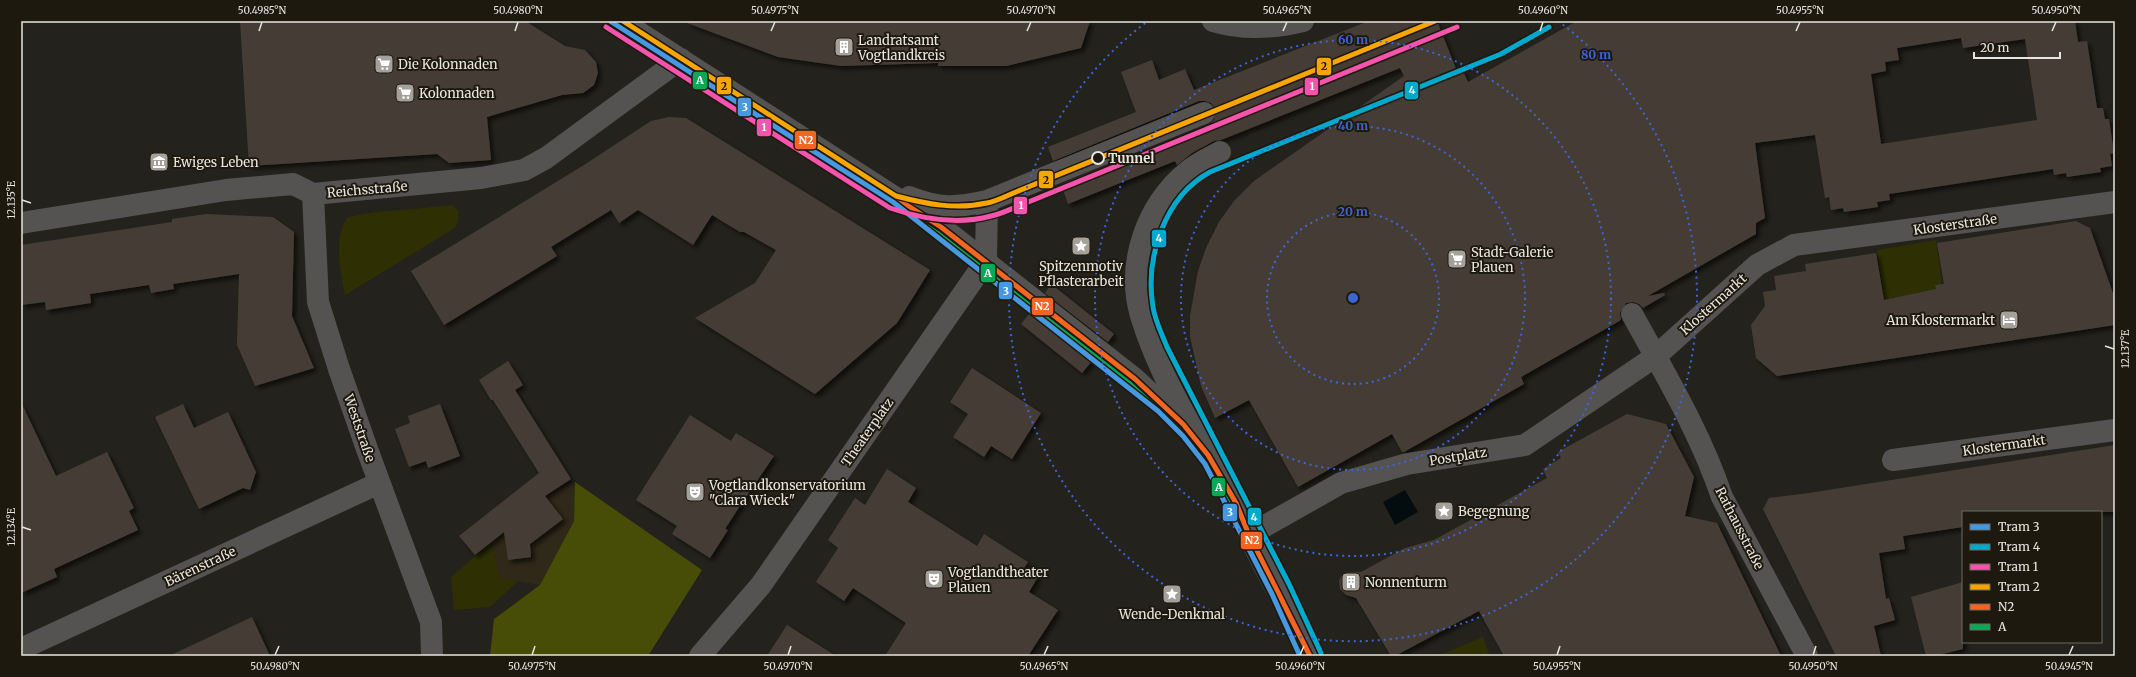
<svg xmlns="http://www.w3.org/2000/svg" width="2136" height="677" font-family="Merriweather,serif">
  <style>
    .industrial { fill: #302819 }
    .green { fill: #2e3004 }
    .forest { fill: #474c06 }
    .water { fill: #030d0f }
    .building { fill: #453e35; fill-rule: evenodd; filter: url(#shadow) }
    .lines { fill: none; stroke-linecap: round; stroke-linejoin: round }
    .minor { stroke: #555252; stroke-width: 22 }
    .bus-1-casing { stroke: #1e190f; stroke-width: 8 }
    .bus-2-casing { stroke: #1e190f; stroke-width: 8 }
    .bus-1 { stroke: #f26522; stroke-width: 5 }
    .bus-2 { stroke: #06aa56; stroke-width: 5 }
    .tram-1-casing { stroke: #1e190f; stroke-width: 8 }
    .tram-2-casing { stroke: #1e190f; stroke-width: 8 }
    .tram-3-casing { stroke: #1e190f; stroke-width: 8 }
    .tram-4-casing { stroke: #1e190f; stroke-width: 8 }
    .tram-1 { stroke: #4699e1; stroke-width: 5 }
    .tram-2 { stroke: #00a9ce; stroke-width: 5 }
    .tram-3 { stroke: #f653ac; stroke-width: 5 }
    .tram-4 { stroke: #f7a600; stroke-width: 5 }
    .ticks { fill: none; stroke: #e8e5de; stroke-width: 1.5 }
    .ring { fill: none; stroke: #3b65d9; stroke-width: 2; stroke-dasharray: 2 4 }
    .stop-dot { fill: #1e190f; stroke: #e8e5de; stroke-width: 2 }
    .labels { text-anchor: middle; stroke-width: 4; stroke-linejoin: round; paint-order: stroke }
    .poi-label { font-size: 13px; fill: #e8e5de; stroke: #1e190f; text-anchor: start }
    .stop-label { font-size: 13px; font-weight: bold; fill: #e8e5de; stroke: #1e190f; text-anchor: start }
    .street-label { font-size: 13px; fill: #e8e5de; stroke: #1e190f }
    .centre { fill: #3b65d9; stroke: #1e190f; stroke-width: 2 }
    .ring-label { font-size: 12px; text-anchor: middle; font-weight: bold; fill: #3b65d9; stroke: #1e190f; stroke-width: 4; stroke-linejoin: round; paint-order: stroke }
    .line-badge { stroke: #1e190f; stroke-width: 1.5 }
    .badge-label { font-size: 11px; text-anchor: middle; font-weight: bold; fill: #fff }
    .pale-badge-label { font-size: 11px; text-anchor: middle; font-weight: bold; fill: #111 }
    .neatline { fill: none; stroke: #e8e5de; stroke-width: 1.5 }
    .ticks-label { font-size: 10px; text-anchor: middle; fill: #e8e5de }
  </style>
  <defs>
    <filter id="shadow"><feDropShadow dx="3.5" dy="3.5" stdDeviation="2" flood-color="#0009"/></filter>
  </defs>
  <rect width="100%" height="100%" fill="#24221c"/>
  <path class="industrial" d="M575,482l-1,39 -34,64 -40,-7 -9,-35 66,-53z"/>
  <path class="green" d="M452,205l6,6v10l-3,7 -110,67c-4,-24 -13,-57 3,-78 34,-8 69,-7 104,-12z
    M1936,240l6,44 -7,2 2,16 -41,6 -1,-11 -11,3 -7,-50z
    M491,543l9,35 18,3 -28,26 -36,3 -3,-33z
    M1483,637l7,19h-52z"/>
  <path class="forest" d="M575,482l127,88 -54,86h-158l4,-37 46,-34 34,-64z"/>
  <path class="water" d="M1405,490l13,22 -23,13 -12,-23z"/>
  <path class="building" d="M240,21h285l40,25 20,4 11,12 2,11 -4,12 -11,8 -21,2 -75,22 4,43 -42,3 -12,-9 -188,12z
    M688,21h402l-9,27 -75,18h-68v-3l-97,3 -63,-9 -91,-34z
    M1369,21h68l20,50 5,-2 6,13 109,-61h498l3,21 9,-1 10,67h6l2,11h4l5,34 -4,1 2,12 -12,2 1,4 -34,5 -1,-4 -12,2 -1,-6 -164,25 1,6 -13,2 1,5 -34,5 -1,-4 -12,2 -2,-13 -4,1 -10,-63 -60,8 10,75 -9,5v11l-108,62 16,-3 1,2 -22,13 -4,-4 -6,-2 -7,1 -6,10 1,7 -100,57 3,7 -120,68h-2l-10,-18 -94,53 -49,-87 -34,18 -14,-32 -11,-50v-20l8,-45 8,-23 13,-26 15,-21 20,-20 150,-105 -4,-8 -179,72 -7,1 -22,12 -15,12 -2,-4 -107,43 -7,-20 148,-59 5,-5 2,-11 -5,-6 -6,-2h-6l-146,60 -5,-14 88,-35 -15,-40 31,-12 7,20 26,-11 9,21zM1961,38l2,10 62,-9 12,81 -156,24 -10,-70 15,-3 -1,-9 14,-2 -2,-12z
    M669,117l17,1 244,152 -33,53 -82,71 -120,-76 60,-35 21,-33 -32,-18h-4l-28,-17 -19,30 -55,-35 -19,13 -8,-13 -60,37 6,9 -113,69 -33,-54 173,-106 67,-44z
    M206,214l67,3 21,15 -2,84 22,52 -59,18 -18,-41 2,-71 -66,10 1,5 -23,4 -2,-8 -59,9 1,9 -45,7 -1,-8 -24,3v-60l151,-23v-3z
    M2076,221l14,7 25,71v26l-338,51 -21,-18 -5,-33 14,-19 -2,-14 13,-2 -2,-14 32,-5 -1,-7 71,-11 8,47 52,-11 -1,-4 9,-1 -7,-41z
    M1051,284l63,50 -6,8 -63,-49z
    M1030,313l62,48 -10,12 -61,-49z
    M508,361l15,24 -8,5 56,89 -26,17 18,23 -33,25 1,13 -23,3 -4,-28 -29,23 -16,-19 80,-63 -46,-73h-2l-12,-20z
    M972,368l69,45 -29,46 -21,-13 -7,11 -31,-20 15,-23 -18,-12z
    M21,402l35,74 51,-24 27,56 -5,3 9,19 -84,39 3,8 -36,16z
    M183,404l11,24 34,-16 28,60 -6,18 -7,-2 -44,21 -44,-92z
    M440,404l20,52 -32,12 -2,-7 -17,6 -14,-38 15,-6 -2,-7z
    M1627,414l39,10 28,53 -9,39 32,7 64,133h-277l-25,-45 -84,45h-4l-35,-58 -10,-3 -6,-6 -1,-8 2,-5 8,-4h12l44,-24 29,-8 113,-62 -4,-9 18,-11 -3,-6z
    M690,415l41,26 5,-8 38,23 -36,53 -13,20 3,1 -18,28 -38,-24 5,-8 -41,-26z
    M2115,445v67h-152v15l-60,9 2,13 -26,4 7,46 3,-1 6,22 -21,6 7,30h-45l-73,-147 6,-11 40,-5z
    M887,469l29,19 -8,14 69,44 7,-12 44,28 -4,6 14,9 -9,15 29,18 -30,46h-143l21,-33 -53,-35 -9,13 -28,-19 22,-34 -10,-8 27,-42 10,7z
    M1963,582v67l-28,7h-9l-15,-59z
    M252,617l18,39h-101z
    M787,625l49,31h-69z"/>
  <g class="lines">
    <path class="minor" d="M621,21l320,206 194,152 48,45 25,31
      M1213,21c29,9 61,7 90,0
      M1220,152c-11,6 -23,11 -33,20 -41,34 -61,92 -46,144 20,66 60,126 94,185 6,11 9,23 14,34 19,41 42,80 61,121
      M313,194l5,108 21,67 28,80 64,173 1,34
      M909,197c30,12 47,11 78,4l217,-88
      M21,223l205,-33 67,-6 20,10 168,-16 43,-8 22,-12 135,-99
      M986,261l1,-60
      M1632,314c33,60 68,118 90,183l85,159
      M1893,460l222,-30
      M1249,535l92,-52 66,-19 118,-19 131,-89 101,-91 37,-20 321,-43
      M21,649l358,-166
      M700,656l61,-71 225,-324"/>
    <g class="bus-1-casing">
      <path id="bus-1" d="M621,21l320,206 194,152 48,45 25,31 28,48 13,32 61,121"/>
    </g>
    <g class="bus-2-casing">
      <path id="bus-2" d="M617,27l320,206 193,151 48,45 24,30 28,47 13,32 59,118"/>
    </g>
    <use href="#bus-1" class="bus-1"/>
    <use href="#bus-2" class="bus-2"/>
    <g class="tram-1-casing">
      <path id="tram-1" d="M610,21l283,181 265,209 25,25 22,28 67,130 28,62"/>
    </g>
    <g class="tram-2-casing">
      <path id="tram-2" d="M1321,653l-32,-69 -122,-237c-5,-13 -12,-26 -14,-40 -8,-49 11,-110 57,-135l291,-118 48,-27"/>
    </g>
    <g class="tram-3-casing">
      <path id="tram-3" d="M606,27l284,181c32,11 68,17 101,8 10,-2 20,-7 30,-11l436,-178"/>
    </g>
    <g class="tram-4-casing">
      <path id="tram-4" d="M623,21l273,175c30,8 60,14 91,7 10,-2 19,-7 29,-11l419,-171"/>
    </g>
    <use href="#tram-1" class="tram-1"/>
    <use href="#tram-2" class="tram-2"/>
    <use href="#tram-3" class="tram-3"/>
    <use href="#tram-4" class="tram-4"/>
  </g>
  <path class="ticks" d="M259,31l3,-9M515,31l3,-9M771,31l4,-9M1027,31l4,-9M1283,31l4,-9M1540,31l3,-9M1796,31l4,-9M2052,31l4,-9M22,200l9,3M2105,346l9,3M22,527l9,3M275,655l4,-9M532,655l3,-9M788,655l3,-9M1044,655l4,-9M1300,655l4,-9M1557,655l3,-9M1813,655l3,-9M2069,655l4,-9"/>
  <g class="ring">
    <circle cx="1353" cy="298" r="86"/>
    <circle cx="1353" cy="298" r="172"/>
    <circle cx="1353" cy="298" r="258"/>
    <path d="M1558 21A344 344 0 1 1 1148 21"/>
  </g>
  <defs>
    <g id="building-square" transform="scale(1)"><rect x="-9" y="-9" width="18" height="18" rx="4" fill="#a3a19a" stroke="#1e190f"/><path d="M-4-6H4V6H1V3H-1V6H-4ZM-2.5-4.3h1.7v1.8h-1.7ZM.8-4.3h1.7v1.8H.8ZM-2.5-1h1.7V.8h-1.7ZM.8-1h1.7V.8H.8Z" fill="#fff"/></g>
    <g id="supermarket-square" transform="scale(1)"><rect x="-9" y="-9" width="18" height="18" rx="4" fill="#a3a19a" stroke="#1e190f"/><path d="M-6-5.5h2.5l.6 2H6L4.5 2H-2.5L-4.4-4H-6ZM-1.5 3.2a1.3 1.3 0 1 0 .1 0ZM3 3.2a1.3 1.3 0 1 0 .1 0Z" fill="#fff"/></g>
    <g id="museum-square" transform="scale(1)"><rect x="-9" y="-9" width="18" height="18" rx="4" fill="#a3a19a" stroke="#1e190f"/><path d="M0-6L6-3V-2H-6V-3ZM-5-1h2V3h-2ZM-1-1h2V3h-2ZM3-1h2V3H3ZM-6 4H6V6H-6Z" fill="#fff"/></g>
    <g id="sight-square" transform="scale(1)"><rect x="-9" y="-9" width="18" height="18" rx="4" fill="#a3a19a" stroke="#1e190f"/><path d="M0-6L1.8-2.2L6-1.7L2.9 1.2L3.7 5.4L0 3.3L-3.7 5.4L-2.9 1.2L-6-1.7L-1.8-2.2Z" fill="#fff"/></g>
    <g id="hotel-square" transform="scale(1)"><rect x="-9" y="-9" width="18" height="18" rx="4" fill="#a3a19a" stroke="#1e190f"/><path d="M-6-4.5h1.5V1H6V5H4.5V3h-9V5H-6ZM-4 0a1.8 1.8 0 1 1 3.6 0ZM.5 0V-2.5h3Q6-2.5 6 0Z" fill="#fff"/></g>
    <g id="theatre-square" transform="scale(1)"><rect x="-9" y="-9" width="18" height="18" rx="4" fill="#a3a19a" stroke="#1e190f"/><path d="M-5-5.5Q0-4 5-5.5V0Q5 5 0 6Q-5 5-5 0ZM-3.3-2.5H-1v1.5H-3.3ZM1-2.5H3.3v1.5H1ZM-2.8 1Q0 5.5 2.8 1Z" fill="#fff"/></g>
  </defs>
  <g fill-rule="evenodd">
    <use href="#building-square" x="844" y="47"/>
    <use href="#supermarket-square" x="384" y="64"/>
    <use href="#supermarket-square" x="405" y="93"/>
    <use href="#museum-square" x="159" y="162"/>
    <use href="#sight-square" x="1081" y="246"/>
    <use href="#supermarket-square" x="1457" y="259"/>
    <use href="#hotel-square" x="2009" y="320"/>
    <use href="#theatre-square" x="695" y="492"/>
    <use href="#sight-square" x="1444" y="511"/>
    <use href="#theatre-square" x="934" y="579"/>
    <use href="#building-square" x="1351" y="582"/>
    <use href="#sight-square" x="1172" y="594"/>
  </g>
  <circle class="stop-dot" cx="1098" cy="158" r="6"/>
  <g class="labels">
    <g class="poi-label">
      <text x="858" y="45">Landratsamt<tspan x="858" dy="15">Vogtlandkreis</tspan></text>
      <text x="398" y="69">Die Kolonnaden</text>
      <text x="419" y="98">Kolonnaden</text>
      <text x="173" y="167">Ewiges Leben</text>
      <text x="1471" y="257">Stadt-Galerie<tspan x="1471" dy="15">Plauen</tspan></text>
      <text x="1081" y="271" text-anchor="middle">Spitzenmotiv<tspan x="1081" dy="15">Pflasterarbeit</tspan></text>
      <text x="1995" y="325" text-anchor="end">Am Klostermarkt</text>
      <text x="709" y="490">Vogtlandkonservatorium<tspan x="709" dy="15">"Clara Wieck"</tspan></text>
      <text x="1458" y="516">Begegnung</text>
      <text x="948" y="577">Vogtlandtheater<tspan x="948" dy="15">Plauen</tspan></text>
      <text x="1365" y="587">Nonnenturm</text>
      <text x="1172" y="619" text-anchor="middle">Wende-Denkmal</text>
    </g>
    <g class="stop-label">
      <text x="1108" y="163">Tunnel</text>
    </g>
    <g class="street-label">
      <text transform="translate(367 189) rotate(-5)" y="5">Reichsstraße</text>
      <text transform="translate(1955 224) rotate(-8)" y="5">Klosterstraße</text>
      <text transform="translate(1713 304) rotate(-42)" y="5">Klostermarkt</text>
      <text transform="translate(360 428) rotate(71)" y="5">Weststraße</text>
      <text transform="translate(867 432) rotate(-55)" y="5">Theaterplatz</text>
      <text transform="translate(2004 445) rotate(-8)" y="5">Klostermarkt</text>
      <text transform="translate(1458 456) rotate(-9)" y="5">Postplatz</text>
      <text transform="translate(1740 528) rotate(63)" y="5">Rathausstraße</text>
      <text transform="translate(200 566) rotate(-25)" y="5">Bärenstraße</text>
    </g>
  </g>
  <circle cx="1353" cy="298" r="6" class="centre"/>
  <g class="ring-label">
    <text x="1353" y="44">60 m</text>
    <text x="1596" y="59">80 m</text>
    <text x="1353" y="130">40 m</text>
    <text x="1353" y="216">20 m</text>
  </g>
  <g class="line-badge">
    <rect x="1316" y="57" width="16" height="19" rx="4" fill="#f7a600"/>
    <rect x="692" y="71" width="16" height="19" rx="4" fill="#06aa56"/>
    <rect x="716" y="76" width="16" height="19" rx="4" fill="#f7a600"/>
    <rect x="1304" y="77" width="15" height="19" rx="4" fill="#f653ac"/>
    <rect x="1404" y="81" width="15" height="19" rx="4" fill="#00a9ce"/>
    <rect x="737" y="97" width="15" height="20" rx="4" fill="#4699e1"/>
    <rect x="756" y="118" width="16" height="19" rx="4" fill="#f653ac"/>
    <rect x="794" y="130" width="23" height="20" rx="4" fill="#f26522"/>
    <rect x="1038" y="170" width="16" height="19" rx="4" fill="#f7a600"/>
    <rect x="1013" y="196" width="15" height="19" rx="4" fill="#f653ac"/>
    <rect x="1151" y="229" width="16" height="19" rx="4" fill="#00a9ce"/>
    <rect x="980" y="263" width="16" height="20" rx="4" fill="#06aa56"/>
    <rect x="998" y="281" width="15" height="19" rx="4" fill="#4699e1"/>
    <rect x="1031" y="297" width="23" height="19" rx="4" fill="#f26522"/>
    <rect x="1211" y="477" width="15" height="20" rx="4" fill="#06aa56"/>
    <rect x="1222" y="503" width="16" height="19" rx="4" fill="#4699e1"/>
    <rect x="1247" y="507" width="15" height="19" rx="4" fill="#00a9ce"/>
    <rect x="1240" y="531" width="23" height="19" rx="4" fill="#f26522"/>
  </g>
  <g class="badge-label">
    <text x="700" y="84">A</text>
    <text x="1312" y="90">1</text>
    <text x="1412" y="94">4</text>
    <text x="745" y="111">3</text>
    <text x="764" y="131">1</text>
    <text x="806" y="144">N2</text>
    <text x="1021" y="209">1</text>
    <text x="1159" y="242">4</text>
    <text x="988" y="277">A</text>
    <text x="1006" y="295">3</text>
    <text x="1042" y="310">N2</text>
    <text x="1219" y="491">A</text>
    <text x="1230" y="516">3</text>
    <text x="1254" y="521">4</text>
    <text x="1252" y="544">N2</text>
  </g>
  <g class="pale-badge-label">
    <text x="1324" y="70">2</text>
    <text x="724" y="90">2</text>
    <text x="1046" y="184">2</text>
  </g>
  <rect width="2136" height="677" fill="none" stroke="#1e190f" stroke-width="44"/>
  <rect x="1962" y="511" width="140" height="132" fill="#1e190f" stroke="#6f6b62"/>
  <rect x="1970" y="524" width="20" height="6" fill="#4699e1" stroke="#6f6b62"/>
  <text x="1998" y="531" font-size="12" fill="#e8e5de">Tram 3</text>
  <rect x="1970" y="544" width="20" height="6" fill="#00a9ce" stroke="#6f6b62"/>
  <text x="1998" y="551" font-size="12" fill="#e8e5de">Tram 4</text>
  <rect x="1970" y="564" width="20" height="6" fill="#f653ac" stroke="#6f6b62"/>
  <text x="1998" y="571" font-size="12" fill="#e8e5de">Tram 1</text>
  <rect x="1970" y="584" width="20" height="6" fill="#f7a600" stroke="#6f6b62"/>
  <text x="1998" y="591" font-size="12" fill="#e8e5de">Tram 2</text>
  <rect x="1970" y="604" width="20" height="6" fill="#f26522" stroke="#6f6b62"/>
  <text x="1998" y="611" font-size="12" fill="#e8e5de">N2</text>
  <rect x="1970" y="624" width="20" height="6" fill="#06aa56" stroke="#6f6b62"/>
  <text x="1998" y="631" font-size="12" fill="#e8e5de">A</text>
  <path d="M1974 52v6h86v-6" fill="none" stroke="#e8e5de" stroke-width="2"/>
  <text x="1980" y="52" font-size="12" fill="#e8e5de" stroke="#1e190f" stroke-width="3" paint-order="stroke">20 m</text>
  <rect x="22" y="22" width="2092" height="633" class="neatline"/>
  <g class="ticks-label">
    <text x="262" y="14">50.4985°N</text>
    <text x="518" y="14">50.4980°N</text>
    <text x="775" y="14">50.4975°N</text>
    <text x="1031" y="14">50.4970°N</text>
    <text x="1287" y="14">50.4965°N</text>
    <text x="1543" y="14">50.4960°N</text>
    <text x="1800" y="14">50.4955°N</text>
    <text x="2056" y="14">50.4950°N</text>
    <text transform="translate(11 200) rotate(-90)" y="4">12.135°E</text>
    <text transform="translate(2125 349) rotate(-90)" y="4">12.137°E</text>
    <text transform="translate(11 527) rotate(-90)" y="4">12.134°E</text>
    <text x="275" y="670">50.4980°N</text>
    <text x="532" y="670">50.4975°N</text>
    <text x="788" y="670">50.4970°N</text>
    <text x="1044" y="670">50.4965°N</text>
    <text x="1300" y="670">50.4960°N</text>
    <text x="1557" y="670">50.4955°N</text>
    <text x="1813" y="670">50.4950°N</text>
    <text x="2069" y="670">50.4945°N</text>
  </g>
</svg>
